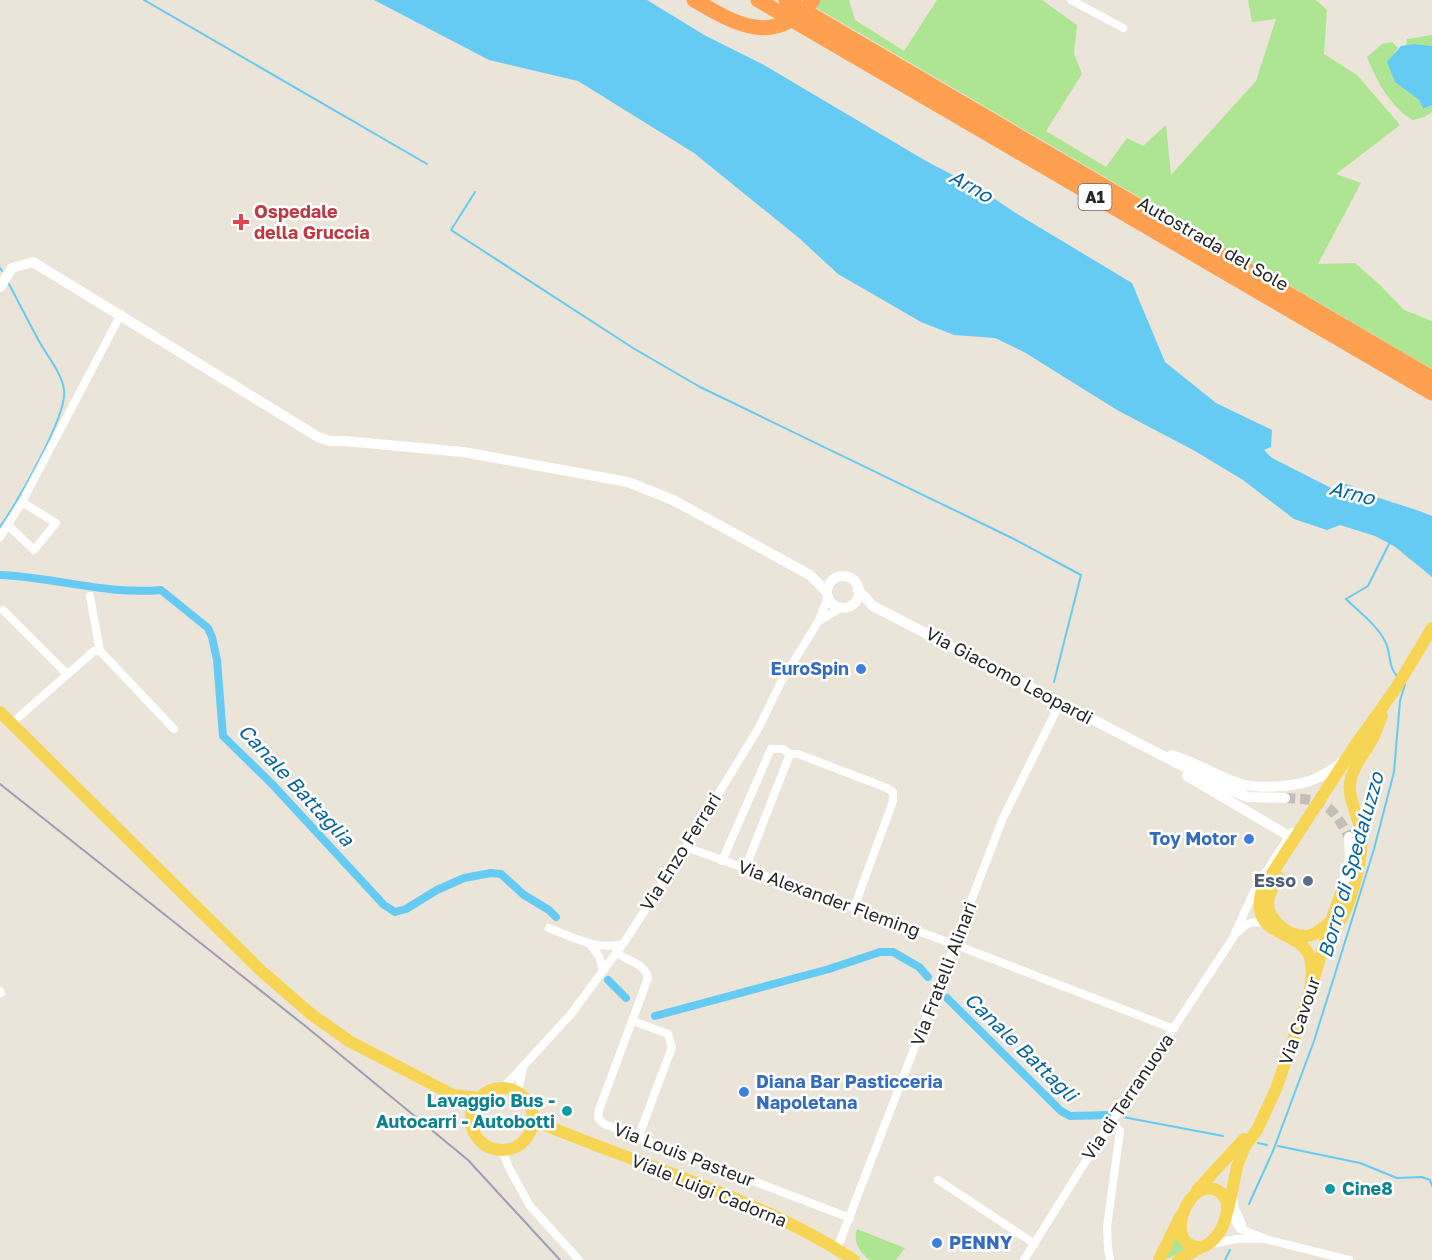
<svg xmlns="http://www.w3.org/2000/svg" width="1432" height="1260" font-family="'Golos Text',sans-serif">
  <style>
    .green { fill: #ade592 }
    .water { fill: #66cbf3 }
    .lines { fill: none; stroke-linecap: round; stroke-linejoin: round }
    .stream { stroke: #66cbf3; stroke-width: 2 }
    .canal { stroke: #66cbf3; stroke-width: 8 }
    .secondary-tunnel { stroke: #c4beb6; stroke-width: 10; stroke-dasharray: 10 5; stroke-linecap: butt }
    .street { stroke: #fff; stroke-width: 8 }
    .secondary { stroke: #fff; stroke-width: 10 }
    .primary { stroke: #f6d454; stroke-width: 12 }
    .highway { stroke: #ffa050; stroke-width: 15 }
    .rail { stroke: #9c9fb4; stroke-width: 2 }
    .health-dot { fill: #e0444e; stroke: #fff; stroke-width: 2 }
    .shop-dot { fill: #3f7fe0; stroke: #fff; stroke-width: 2 }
    .service-dot { fill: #5c6f8a; stroke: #fff; stroke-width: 2 }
    .culture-dot { fill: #0f9aa8; stroke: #fff; stroke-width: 2 }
    .labels { text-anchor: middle; stroke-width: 5; stroke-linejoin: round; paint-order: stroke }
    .shield { fill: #fff; stroke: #686868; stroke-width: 1.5 }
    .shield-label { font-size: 16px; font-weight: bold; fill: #282828 }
    .health-label { font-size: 18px; font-weight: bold; fill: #be3a42; stroke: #fff; text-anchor: start }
    .street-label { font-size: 18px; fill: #282828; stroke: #fff }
    .shop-label { font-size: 18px; font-weight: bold; fill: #366cbe; stroke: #fff; text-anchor: end }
    .service-label { font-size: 18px; font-weight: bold; fill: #4e5e75; stroke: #fff; text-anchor: end }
    .culture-label { font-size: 18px; font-weight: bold; fill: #0d838f; stroke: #fff; text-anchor: end }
    .water-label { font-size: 20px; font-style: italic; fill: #08669d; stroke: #fff }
  </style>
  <rect width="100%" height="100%" fill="#ebe4d9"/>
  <path class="green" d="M820,0h29l6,20 49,31 33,-51h105l35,25 -3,29 8,20 -36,57 60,36 21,-29 16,8 23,-21 5,50 85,-94 20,-62 -24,3 -4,-22h68l11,10 -3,44 33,21 43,50 -64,49 25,9 -43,81 37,-1 25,22 24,25 28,11v48l-617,-362z
    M1432,35v11l-18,-2 -8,2 1,-7z
    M1392,42l6,6 -4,5 1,29 24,18 4,9 9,-4v7l-8,5 -11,3c-22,-12 -37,-40 -46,-63l15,-13z
    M857,1229l48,19 -9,12h-26c-11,-8 -17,-18 -13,-31z
    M1178,1235l10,13 -21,11 -1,-2z"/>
  <path class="water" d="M374,0h273l59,36 58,29 162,96 57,30 31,21 118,71 33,79 51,41 56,27 -1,17 -7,3 8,8 73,37 1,-4 -5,-7c10,-1 18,6 27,10 21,8 43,13 64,22v61l-38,-31 -19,-10 -35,-11 -13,5 -33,-11 -51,-39 -48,-29 -78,-41 -93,-58 -29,-14 -41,-3 -33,-13 -83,-48 -39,-36 -105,-85 -116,-72 -89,-21z
    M1414,44l18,2v59l-9,4 -4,-9 -24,-18 -8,-20 14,-16z"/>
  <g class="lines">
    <path class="stream" d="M144,0l283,164
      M475,192l-24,38 182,118 67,39 314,152 67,36 -27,107
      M0,268l2,3
      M0,527c16,-23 68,-112 64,-137 -2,-17 -17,-34 -25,-49 -10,-18 -20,-38 -30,-57
      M1390,542l-22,44 -22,13c13,13 30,25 39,42 6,11 3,26 12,35
      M1123,1117l100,19
      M1258,1143l9,2
      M1278,1146l82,17 37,15 25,-1 8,3 2,6
      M1249,1204l24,-53 41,-110 60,-192 20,-77 6,-71 5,-17
      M1225,1260l5,-10"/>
    <path class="canal" d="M0,575c54,2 107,20 161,15l47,38 4,9 5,23 6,76 49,48 112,121 11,7 11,-3 31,-19 27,-12 27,-5 10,1 23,21 25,15 7,7
      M608,980l18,18
      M947,998l114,113 9,5 40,-1
      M655,1016l174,-47 51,-17h13l26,15 9,10"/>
    <path class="secondary-tunnel" d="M1285,798c39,1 46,6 64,39"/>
    <path class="street" d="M1071,0l52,28
      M9,526l25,24 22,-27 -34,-21
      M0,537l22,-35 99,-188
      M90,596l10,55 74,78
      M3,610l64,64
      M819,621l23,-14
      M12,723l82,-72h6
      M686,847l270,98 218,84
      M722,861l49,-112h12l7,5h8l89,34 6,4v9l-39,107
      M745,869l45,-115
      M549,928c24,9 48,23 73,16
      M1238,932c9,-10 14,-11 27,-9
      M590,944l9,12 4,14
      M617,953c10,8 28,10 31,25l-49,132 -1,8 6,6 246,94
      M0,991l1,2
      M633,1021l35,13 4,13 -34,91
      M503,1088l68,-74 54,-73 61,-94 72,-118 23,-47 37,-60 10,-25
      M518,1092l5,-24
      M502,1150l7,18 21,38 49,54
      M938,1180l97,64
      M1233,1198l2,11 7,15
      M1228,1210l12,19 29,11 80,20
      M1212,1244l24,-5h26
      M837,1249l166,-431 57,-115
      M1024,1260l58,-93 151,-229 22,-49 37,-57
      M1110,1260l-2,-12 -1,-21 13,-96 -8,-8"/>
    <path class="secondary" d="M0,287l12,-19 21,-6 285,175 12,4h15l118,11 165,30 45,18 137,75 17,17
      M827 592a16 16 0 1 1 32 0a16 16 0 1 1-32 0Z
      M858,590l15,16 352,182 23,9 37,1
      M1171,755c23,6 42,19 64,27 18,8 64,5 82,-4 10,-4 18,-11 27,-17
      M1187,776l102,60
      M1341,893l9,-34 -1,-22"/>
    <path class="primary" d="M0,712l258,256 53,46 38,27 104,54 26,3
      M1279,877c-5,8 -11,17 -11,26 0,18 22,34 39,33 10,-1 17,-9 24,-15
      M1331,932c19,-17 35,-79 29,-104 -3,-14 -12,-31 -10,-45 3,-18 15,-30 23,-45 3,-7 6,-15 9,-22
      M1310,992c1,-12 4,-26 -1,-37 -15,-29 -60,-16 -47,-66l92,-142 42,-59 36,-60
      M471 1119a31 31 0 1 1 62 0a31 31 0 1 1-62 0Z
      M533,1120c107,46 223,76 321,140
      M1207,1188c39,2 13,61 -9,59 -30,-2 -17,-53 9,-59z
      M1197,1190l47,-51
      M1228,1210l9,-43 7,-19 13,-18 19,-41 34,-97 21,-71 10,-28
      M1159,1260l21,-43
      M1178,1260l22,-12"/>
    <path class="highway" d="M694,0c42,24 80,48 119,0
      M758,0l674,393
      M786,0l646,378"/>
    <path class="rail" d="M0,784l309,245 159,131 92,100"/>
  </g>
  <path class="health-dot" d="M238 213h6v6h6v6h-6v6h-6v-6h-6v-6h6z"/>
  <g class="shop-dot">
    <circle cx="861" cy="669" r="6"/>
    <circle cx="1249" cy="839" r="6"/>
    <circle cx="744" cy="1092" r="6"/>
    <circle cx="937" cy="1243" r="6"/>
  </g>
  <circle class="service-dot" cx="1308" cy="881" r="6"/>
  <g class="culture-dot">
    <circle cx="567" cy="1111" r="6"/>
    <circle cx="1330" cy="1189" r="6"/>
  </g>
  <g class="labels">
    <rect class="shield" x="1078.5" y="184" width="33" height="26" rx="4.5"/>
    <g class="shield-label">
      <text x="1095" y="203">A1</text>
    </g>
    <g class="health-label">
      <text x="254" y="218">Ospedale<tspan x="254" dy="21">della Gruccia</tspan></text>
    </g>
    <g class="street-label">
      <text transform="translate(1213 244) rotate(30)" y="6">Autostrada del Sole</text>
      <text transform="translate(1009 676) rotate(28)" y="6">Via Giacomo Leopardi</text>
      <text transform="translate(681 852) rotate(-58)" y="6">Via Enzo Ferrari</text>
      <text transform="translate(829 899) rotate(20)" y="6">Via Alexander Fleming</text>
      <text transform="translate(944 974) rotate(-69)" y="6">Via Fratelli Alinari</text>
      <text transform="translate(1300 1021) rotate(-71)" y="6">Via Cavour</text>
      <text transform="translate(1128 1097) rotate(-56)" y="6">Via di Terranuova</text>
      <text transform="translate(684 1155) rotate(21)" y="6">Via Louis Pasteur</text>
      <text transform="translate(709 1191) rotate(22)" y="6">Viale Luigi Cadorna</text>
    </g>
    <g class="shop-label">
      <text x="849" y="675">EuroSpin</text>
      <text x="1237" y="845">Toy Motor</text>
      <text x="756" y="1088" text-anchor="start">Diana Bar Pasticceria<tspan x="756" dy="21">Napoletana</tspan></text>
      <text x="949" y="1249" text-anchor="start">PENNY</text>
    </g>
    <g class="service-label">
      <text x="1296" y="887">Esso</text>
    </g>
    <g class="culture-label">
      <text x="555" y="1107">Lavaggio Bus -<tspan x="555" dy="21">Autocarri - Autobotti</tspan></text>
      <text x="1342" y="1195" text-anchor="start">Cine8</text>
    </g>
    <g class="water-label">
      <text transform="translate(971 186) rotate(30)" y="7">Arno</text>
      <text transform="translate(1352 493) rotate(14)" y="7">Arno</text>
      <text transform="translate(296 785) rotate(47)" y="7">Canale Battaglia</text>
      <text transform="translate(1351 865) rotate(-74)" y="7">Borro di Spedaluzzo</text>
      <text transform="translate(1021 1047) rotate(44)" y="7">Canale Battagli</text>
    </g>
  </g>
</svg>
